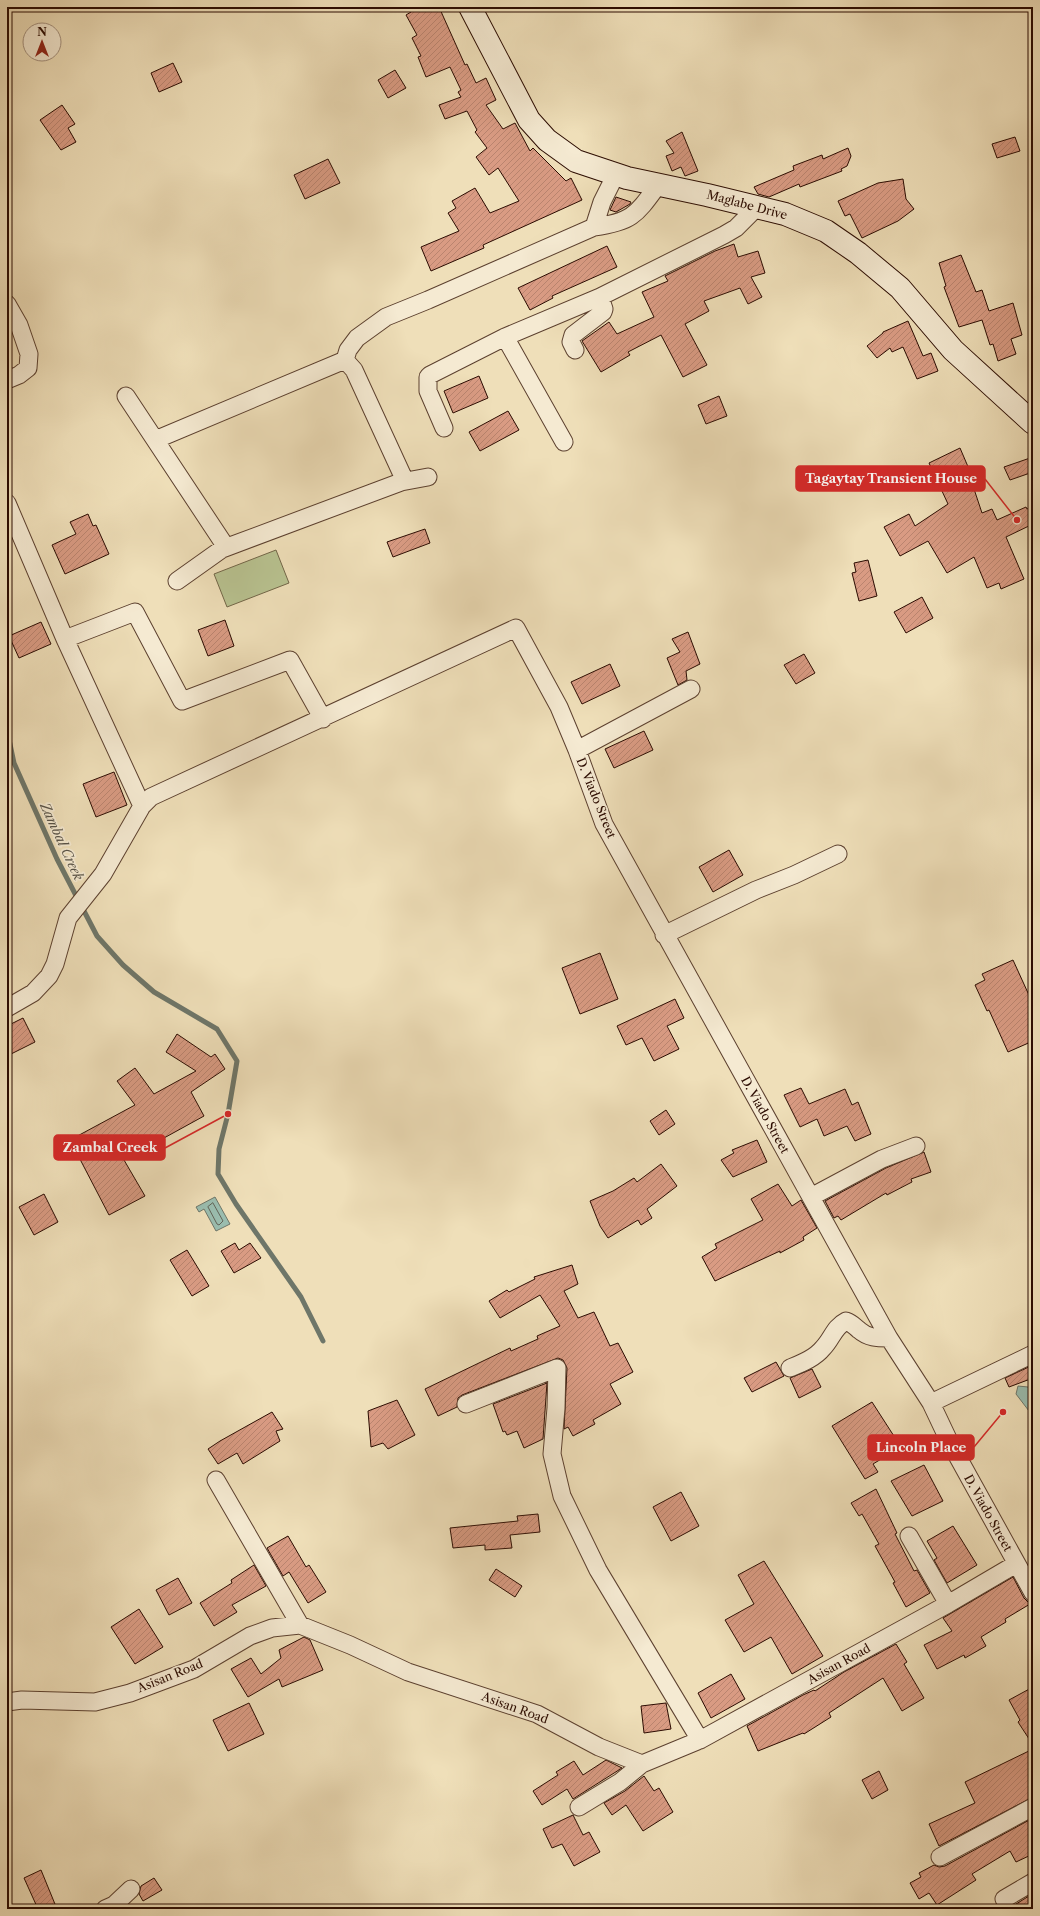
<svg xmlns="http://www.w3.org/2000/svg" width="1040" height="1916" font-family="'Libre Caslon Text',serif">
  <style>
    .garden { fill: #b8c290; stroke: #726648 }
    .water { fill: #9abdaf; stroke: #6e7669 }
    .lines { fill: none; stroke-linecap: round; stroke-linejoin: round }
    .shore { stroke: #626458; stroke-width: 1 }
    .stream { stroke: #6e7669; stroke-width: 5 }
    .building { fill: url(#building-hatch); stroke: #2b0b01 }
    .street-casing { stroke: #5c402f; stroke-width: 19 }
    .secondary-casing { stroke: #2b0b01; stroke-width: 24 }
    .street { stroke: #f5ead2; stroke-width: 17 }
    .secondary { stroke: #f5ead2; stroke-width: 22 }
    .labels { text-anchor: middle; stroke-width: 3.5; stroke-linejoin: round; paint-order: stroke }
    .street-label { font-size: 12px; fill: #2b0b01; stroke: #f5ead2 }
    .water-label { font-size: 13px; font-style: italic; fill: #575247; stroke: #f5ead2 }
    .leader { fill: none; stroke: #d62828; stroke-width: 1.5 }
    .callout-dot { fill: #d62828; stroke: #f5ead2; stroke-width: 1.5 }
    .callout { fill: #d62828; stroke: #d62828; stroke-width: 1.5 }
    .callout-label { font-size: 13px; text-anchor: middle; font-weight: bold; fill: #fff }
  </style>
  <defs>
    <pattern id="building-hatch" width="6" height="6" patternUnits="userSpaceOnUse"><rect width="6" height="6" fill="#d99b83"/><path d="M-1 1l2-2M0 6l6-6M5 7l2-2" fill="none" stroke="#ba846f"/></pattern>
  </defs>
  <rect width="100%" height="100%" fill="#efdfb9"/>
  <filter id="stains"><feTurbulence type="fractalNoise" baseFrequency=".005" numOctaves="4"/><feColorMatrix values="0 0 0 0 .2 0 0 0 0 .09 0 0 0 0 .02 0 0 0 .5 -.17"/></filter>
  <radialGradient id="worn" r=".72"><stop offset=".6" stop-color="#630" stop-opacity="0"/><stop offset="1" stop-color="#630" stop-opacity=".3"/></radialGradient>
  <path class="garden" d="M276,550l13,33 -62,24 -13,-33z"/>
  <path class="water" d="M215,1197l15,27 -14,7 -12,-22 -5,3 -3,-5z
    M1018,1386l10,1 5,10v13l-4,1 -13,-17z"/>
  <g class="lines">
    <path class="shore" d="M213,1203l10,18 -4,4 -2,-1 -9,-17z"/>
    <path class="stream" d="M7,730l7,33 43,96 40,77 26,29 31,27 63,37 20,32 -9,53 -9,35 -1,25 18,30 65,93 22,44"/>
  </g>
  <path class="building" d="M408,7h31l26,58 2,-1 9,19 10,-5 10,22 -10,5 17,24 12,-6 15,28 3,-3 33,33 5,-3 11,22 -99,45 1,3 -53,23 -10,-24 38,-16 -11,-18 8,-5 -4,-7 23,-13 15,25 29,-12 -21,-33 -9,7 -13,-18 11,-9 -12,-16 2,-2 -10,-19 -22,8 -6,-14 22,-8 -3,-5 3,-2 -11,-23 -24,10 -8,-20 3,-1 -9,-18 5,-3 -11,-20 5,-3z
    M173,63l9,19 -23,10 -8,-19z
    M395,70l11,18 -18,10 -10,-18z
    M62,105l13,19 -7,4 8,14 -15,8 -21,-30z
    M682,132l16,39 -13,5 -4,-9 -9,4 -6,-15 8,-3 -8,-12z
    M1015,137l5,14 -23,7 -5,-14z
    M848,148l3,8 -4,10 -6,3 1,2 -42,16 -1,-3 -30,13 -11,-3 -4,-7 40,-17 -1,-4 29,-11 1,4z
    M328,159l12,24 -35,16 -11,-24z
    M903,179l3,20 8,10 -16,12 -36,17 -12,-24 -5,2 -7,-15 40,-18z
    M616,197l15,5 -1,2 -14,8 -6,-2z
    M734,244l4,13 20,-6 7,22 -14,4 11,20 -14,7 -8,-16 -36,13 5,10 -24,13 22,41 -24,12 -22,-42 -33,17 2,3 -29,17 -19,-31 27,-19 8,12 37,-17 -12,-25 26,-11 -3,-5 50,-25z
    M607,246l10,21 -65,29 1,2 -23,12 -12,-22z
    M961,255l15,37 6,-2 7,21 24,-8 9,32 -11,4 5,15 -18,7 -5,-17 -3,1 -8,-25 -23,7 -15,-40 2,-1 -7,-23z
    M908,321l15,35 8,-3 7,18 -21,8 -14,-32 -11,5 -2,-4 -13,10 -10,-12 16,-13v-1z
    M479,376l9,22 -35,15 -9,-22z
    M719,396l8,20 -21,8 -8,-19z
    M508,411l11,19 -39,21 -11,-19z
    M960,448l12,28 -2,1 12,36 10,-4 5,11 29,-13 1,2 6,-3v18l-27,13 18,42 -23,10 -2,-6 -12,5 -13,-31 -27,16 -19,-32 -28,15 -16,-29 25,-13 6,12 33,-22 -19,-41z
    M1033,457v15l-23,8 -6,-13z
    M88,514l5,12 3,-1 13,29 -44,20 -13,-29 24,-11 -6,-12z
    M425,529l5,14 -37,14 -6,-15z
    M868,560l9,36 -18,5 -7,-28 4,-1 -2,-9z
    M922,597l11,21 -27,15 -12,-21z
    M225,620l9,26 -26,10 -10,-26z
    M41,622l10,22 -32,14 -10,-22z
    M688,632l12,32 -14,7 1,9 -9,5 -11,-27 13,-6 -8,-13z
    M804,654l11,19 -19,11 -12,-19z
    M610,664l10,22 -38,18 -11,-22z
    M644,731l9,19 -39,18 -9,-19z
    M114,772l13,33 -31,12 -13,-33z
    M729,850l14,25 -30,17 -14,-25z
    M600,953l18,46 -38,15 -18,-46z
    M1013,960l20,44v37l-25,11 -19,-42 -2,1 -12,-26 10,-5 -3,-6z
    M675,999l9,19 -17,8 12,23 -25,12 -12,-23 -16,7 -9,-19z
    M23,1018l12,24 -28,14v-30z
    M177,1034l34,23 4,-3 10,15 -34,23 13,24 -80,44 21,36 -36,19 -39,-75 65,-35 -18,-24 18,-13 19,26 42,-23 -30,-19z
    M801,1088l8,16 36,-15 7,16 6,-3 13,32 -16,7 -8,-15 -23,10 -7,-17 -17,8 -16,-32z
    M666,1110l9,14 -16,11 -9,-14z
    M757,1140l10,22 -34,15 -12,-17 13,-7 -2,-3z
    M924,1152l7,20 -20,7 1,3 -25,13 -1,-2 -45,27 -3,-4 -4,2 -9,-17 61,-33z
    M661,1164l16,22 -30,23 5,9 -11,7 -3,-5 -30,18 -8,-12 -10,-25 23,-10 21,-13 3,4z
    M778,1184l14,22 9,-6 16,28 -14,9 1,3 -24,13v-2l-65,30 -13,-24 15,-9 -2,-4 48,-24 -12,-21z
    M44,1194l14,28 -24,13 -15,-28z
    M235,1243l4,7 11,-7 11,15 -27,15 -13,-22z
    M187,1250l22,36 -17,10 -22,-36z
    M572,1265l6,19 -14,7 14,27 16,-6 16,34 8,-3 15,29 -23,12 11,20 -28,16 2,4 -22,12 -5,-9 -4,2 3,-61 -4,-8 -5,-2 -96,37 -4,3 -1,9 -19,9 -13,-27 85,-41 1,3 27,-12 -1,-3 23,-10 -20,-31 -40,23 -11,-17 18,-11 2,2 26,-13 -1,-2z
    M776,1362l8,14 -32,16 -8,-14z
    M1033,1365v13l-24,9 -4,-9z
    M812,1369l9,18 -22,11 -9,-20z
    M547,1383l-4,56 -19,9 -7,-17 -10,4 -2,-4 -2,1 -10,-28z
    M397,1400l18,35 -27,14 -5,-6 -12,4 -3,-36z
    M872,1402l29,45 -28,17 5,8 -13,7 -33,-53z
    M272,1412l11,17 -7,2 4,10 -37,23 -6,-11 -19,11 -10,-15 12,-8z
    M924,1465l19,36 -31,15 -21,-35z
    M876,1489l21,44 -2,1 19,37 3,-1 13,23 -24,14 -13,-24 2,-1 -20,-36 4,-2 -17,-30 -3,2 -8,-13z
    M681,1492l18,34 -28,15 -18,-34z
    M538,1514l2,18 -30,3 2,13 -27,2v-5l-32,3 -3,-20 68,-7 -1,-5z
    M953,1526l24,39 -30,18 -13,-23 3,-2 -10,-17z
    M288,1536l18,31 3,-2 17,27 -18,11 -19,-31 -6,4 -16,-28z
    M764,1561l59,95 -31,18 -21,-37 -27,15 -19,-32 29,-16 -16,-29z
    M254,1565l12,21 -34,19 5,7 -23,14 -14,-23 32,-20 -1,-3z
    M496,1569l26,17 -7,11 -26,-17z
    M1013,1577l11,21 6,6 -25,15 1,3 -25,15 5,9 -21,12 -1,-3 -27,14 -13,-24 28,-14 -9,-13z
    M178,1578l14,25 -23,12 -13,-25z
    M139,1609l24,38 -28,17 -24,-37z
    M304,1637l6,3 13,30 -41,17 -3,-8 -31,18 -17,-28 20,-11 10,16 20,-16 -2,-8z
    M896,1644l11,18 -3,2 20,34 -22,13 -19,-33 -54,35 2,4 -27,17 -1,-1 -45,18 -11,-25 56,-31 11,-5 1,1 29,-19z
    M731,1674l14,25 -34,19 -13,-25z
    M1033,1687v58l-15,-23 2,-2 -11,-20z
    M249,1703l15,31 -36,17 -15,-31z
    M666,1703l5,26 -27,4 -3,-27z
    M1033,1749v48l-94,49 -10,-22 46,-21 -10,-21z
    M606,1760l16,8 -49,31 -6,-10 -25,16 -9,-14 25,-16 -2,-3 18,-11 9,14z
    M879,1771l9,19 -16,9 -10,-19z
    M644,1776l10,15 5,-3 14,24 -30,19 -17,-26 -14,10 -8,-12 21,-12z
    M573,1815l10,20 6,-3 11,20 -26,14 -12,-22 -10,4 -9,-19z
    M1033,1818v36l-17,8 -6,-11 -38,23 4,6 -39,25 -8,-12 -10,6 -9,-16 11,-6 -2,-4 15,-8 5,2 6,-1z
    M41,1870l16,39h-19l-14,-31z
    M154,1878l8,12 -19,11 -4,-7 2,-8z
    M1029,1896l4,4v9h-25z"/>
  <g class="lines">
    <g class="street-casing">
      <path id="street" d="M594,227l8,-25 14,-28
        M7,304l12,21 10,29 -1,14 -9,7 -12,5
        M505,337l59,105
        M575,350l-4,-8 2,-7 30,-23 1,-3 -4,-12
        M345,360l9,10 51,111
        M126,396l100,151
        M444,428l-16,-37v-14l2,-2 75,-38 95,-40 124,-62 12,-7 21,-21
        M155,440l190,-80 3,-10 9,-12 29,-21 42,-17 166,-73c38,-5 42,-12 64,-42
        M7,503l58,136 70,-27 47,89 108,-41 33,59
        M177,581l45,-32 179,-67 27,-5
        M65,639l77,167
        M577,750l114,-61
        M664,935l92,-45 38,-15 44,-21
        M7,1008l26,-15 16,-17 6,-12 13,-46 35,-44 39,-68 9,-9 365,-169 43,79 18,43 27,74 285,514 42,65 18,38 84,152
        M811,1197l71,-38 34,-13
        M790,1368c12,-5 25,-10 33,-20 9,-9 11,-21 23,-27 6,2 8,5 13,9 9,8 18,8 30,8
        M931,1403l102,-49
        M466,1404l91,-36 -1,40 -4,46 10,42 36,74 102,170
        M216,1480l84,145
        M909,1536l39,68
        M7,1702l15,-2 73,2 35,-9 64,-24 56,-33 22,-8 28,-3 50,20 58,27 129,42 62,33 43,17 58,-24 248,-136 68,-40
        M579,1807l41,-25 22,-18
        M940,1857l93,-50
        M1004,1899l29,-17
        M105,1909l9,-4 17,-16"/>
    </g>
    <g class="secondary-casing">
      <path id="secondary" d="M470,7l59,113 18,20 29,21 51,17 80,17 78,19 41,17 32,22 42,35 53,62 80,73"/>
    </g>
    <use href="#street" class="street"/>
    <use href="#secondary" class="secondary"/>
  </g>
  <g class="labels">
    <g class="street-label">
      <text transform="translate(747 205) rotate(15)" y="4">Maglabe Drive</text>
      <text transform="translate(596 798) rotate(68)" y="4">D. Viado Street</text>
      <text transform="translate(765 1115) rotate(61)" y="4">D. Viado Street</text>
      <text transform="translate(988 1513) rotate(61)" y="4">D. Viado Street</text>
      <text transform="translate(839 1664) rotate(-29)" y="4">Asisan Road</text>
      <text transform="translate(170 1676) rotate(-22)" y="4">Asisan Road</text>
      <text transform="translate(515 1708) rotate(20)" y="4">Asisan Road</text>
    </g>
    <g class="water-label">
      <text transform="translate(62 841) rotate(65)" y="5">Zambal Creek</text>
    </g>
  </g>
  <path class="leader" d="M1017 520L985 479M228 1114L165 1148M1003 1412L974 1447"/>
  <g class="callout-dot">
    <circle cx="1017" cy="520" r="4"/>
    <circle cx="228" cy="1114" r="4"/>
    <circle cx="1003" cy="1412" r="4"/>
  </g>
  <g class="callout">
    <rect x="796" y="466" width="189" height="25" rx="4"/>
    <rect x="54" y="1135" width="111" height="25" rx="4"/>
    <rect x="868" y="1435" width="106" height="25" rx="4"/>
  </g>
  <g class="callout-label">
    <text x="891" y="483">Tagaytay Transient House</text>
    <text x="110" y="1152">Zambal Creek</text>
    <text x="921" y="1452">Lincoln Place</text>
  </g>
  <rect width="1040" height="1916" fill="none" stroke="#efdfb9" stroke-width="24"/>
  <rect x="8" y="8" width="1024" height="1900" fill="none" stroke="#2b0b01" stroke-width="2"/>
  <rect x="12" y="12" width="1016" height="1892" fill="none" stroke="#2b0b01"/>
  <g transform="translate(42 42)"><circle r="19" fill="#f5ead2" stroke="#a4917e"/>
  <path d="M0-3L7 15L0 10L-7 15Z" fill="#8f2418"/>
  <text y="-6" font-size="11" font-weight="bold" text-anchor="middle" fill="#2b0b01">N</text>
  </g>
  <rect width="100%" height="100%" filter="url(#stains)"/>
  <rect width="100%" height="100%" fill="url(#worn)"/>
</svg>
